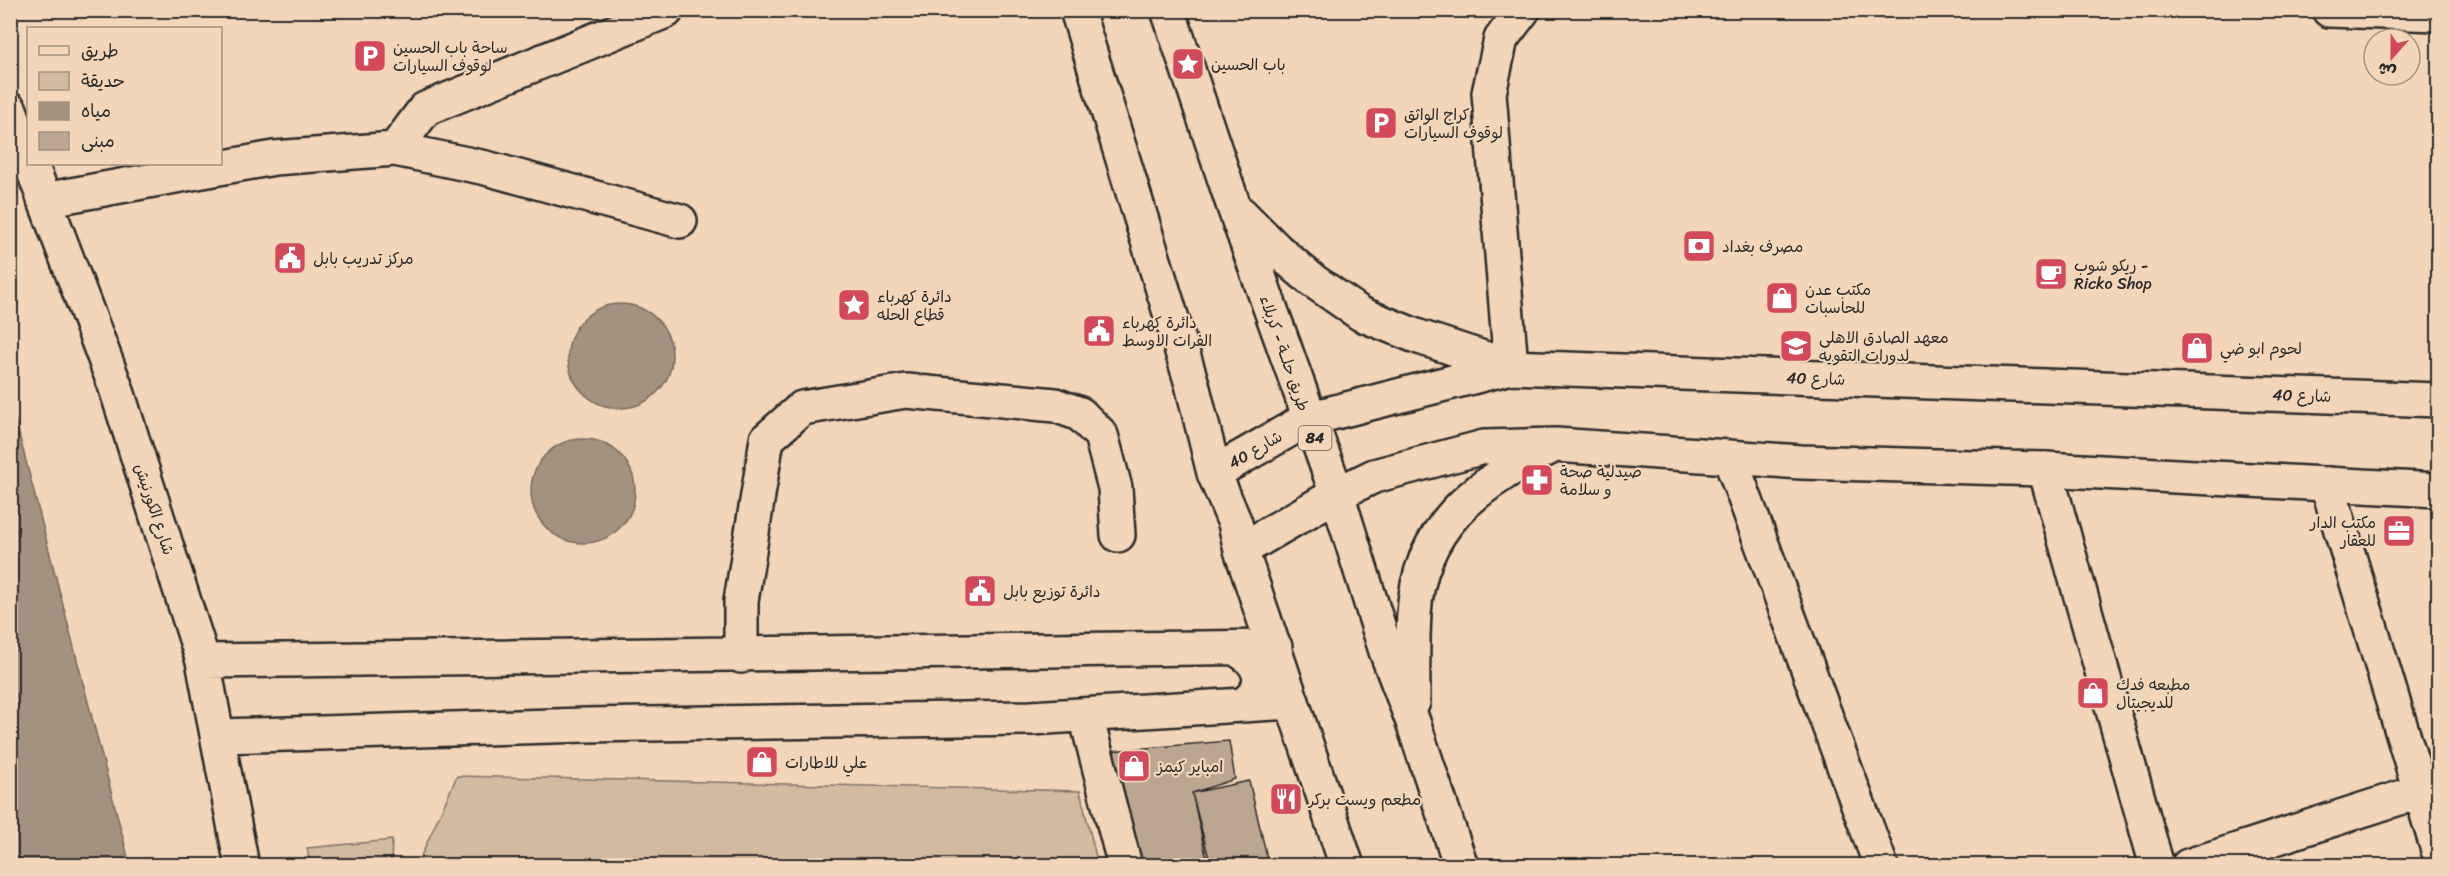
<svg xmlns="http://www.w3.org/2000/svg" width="2449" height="876" font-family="Sriracha,'Playpen Sans Arabic',sans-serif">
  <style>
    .green { fill: #d2baa1; stroke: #7e7266; stroke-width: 1.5 }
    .water { fill: #a49280; stroke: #74695e; stroke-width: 1.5 }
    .building { fill: #bba692; stroke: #2b2b2b; stroke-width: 1.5 }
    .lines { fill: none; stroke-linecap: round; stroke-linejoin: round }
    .minor-casing { stroke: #2b2b2b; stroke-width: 38 }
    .major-casing { stroke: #2b2b2b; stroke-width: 38 }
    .minor { stroke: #f3d6b9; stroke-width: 33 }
    .major { stroke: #f3d6b9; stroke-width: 33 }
    .labels { text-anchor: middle; stroke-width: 4.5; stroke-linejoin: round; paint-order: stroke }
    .shield { fill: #f3d6b9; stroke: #675e56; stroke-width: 1.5 }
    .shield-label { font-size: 15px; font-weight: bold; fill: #2b2b2b }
    .poi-label { font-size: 16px; fill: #2b2b2b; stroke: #f3d6b9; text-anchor: start }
    .street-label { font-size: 16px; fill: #2b2b2b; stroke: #f3d6b9 }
  </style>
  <rect width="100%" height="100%" fill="#f3d6b9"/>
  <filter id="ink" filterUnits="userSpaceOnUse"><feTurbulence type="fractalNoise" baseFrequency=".0167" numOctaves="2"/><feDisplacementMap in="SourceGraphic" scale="12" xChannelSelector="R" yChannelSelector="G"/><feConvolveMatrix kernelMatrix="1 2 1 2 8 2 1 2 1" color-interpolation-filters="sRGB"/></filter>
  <g filter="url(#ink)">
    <path class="green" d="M457,776l623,15 18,74h-681z
      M392,840l-1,25h-81l-3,-17z"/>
    <path class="water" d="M568 356a52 52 0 1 1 104 0a52 52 0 1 1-104 0Z
      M10,403h1l119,462h-119z
      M531 491a52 52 0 1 1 104 0a52 52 0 1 1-104 0Z"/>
    <path class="building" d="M1229,741l6,38 -43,14 16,71 -75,2 -24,-115z
      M1249,781l20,85h-58l-19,-73z"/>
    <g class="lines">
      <g class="minor-casing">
        <path id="minor" d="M2329,10l109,4
          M10,110l18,48
          M395,149l30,-40 241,-98
          M31,164l85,224 87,273 39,205
          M44,200l230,-42 121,-9 91,19 194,53
          M1511,367l-22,-274 12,-54 22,-29
          M1730,458l151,408
          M2045,469l112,397
          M2327,484l111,366
          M1235,648c27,15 35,37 8,57
          M741,656v-55l26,-162 35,-31 104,-17 149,14 25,9 21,21 14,53 3,47
          M203,661l1072,-14
          M1086,716l39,150
          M219,736l367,-11 445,-7 261,-16
          M2188,866l233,-75"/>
      </g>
      <g class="major-casing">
        <path id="major" d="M1077,10l115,374 22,89 21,50 6,27 106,316
          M1168,10l66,197 103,287 49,157 27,71 48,144
          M1241,214l36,36 35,30 49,34 55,22 95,31
          M1214,473l94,-54 203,-52 927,33
          M1241,550l96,-56 37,-18 110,-29 72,-2 245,17 244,7 393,21
          M1413,702c0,-29 -1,-59 1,-88 5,-87 62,-130 135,-166"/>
      </g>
      <use href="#minor" class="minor"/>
      <use href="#major" class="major"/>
    </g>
  </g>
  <defs>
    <g id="parking-square" transform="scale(1.725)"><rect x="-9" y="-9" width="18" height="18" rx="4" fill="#d1495b" stroke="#f3d6b9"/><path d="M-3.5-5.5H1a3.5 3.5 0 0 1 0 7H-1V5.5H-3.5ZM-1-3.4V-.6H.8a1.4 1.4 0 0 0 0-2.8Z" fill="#fff"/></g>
    <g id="sight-square" transform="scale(1.725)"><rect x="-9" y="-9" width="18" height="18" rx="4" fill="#d1495b" stroke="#f3d6b9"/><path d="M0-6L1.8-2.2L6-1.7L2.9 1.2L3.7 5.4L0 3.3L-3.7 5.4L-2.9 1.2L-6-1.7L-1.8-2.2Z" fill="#fff"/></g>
    <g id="bank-square" transform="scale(1.725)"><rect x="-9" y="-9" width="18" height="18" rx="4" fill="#d1495b" stroke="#f3d6b9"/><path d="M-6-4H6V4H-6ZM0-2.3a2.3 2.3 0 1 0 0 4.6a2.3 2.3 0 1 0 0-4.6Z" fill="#fff"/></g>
    <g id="civic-square" transform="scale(1.725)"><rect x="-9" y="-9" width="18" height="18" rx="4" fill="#d1495b" stroke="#f3d6b9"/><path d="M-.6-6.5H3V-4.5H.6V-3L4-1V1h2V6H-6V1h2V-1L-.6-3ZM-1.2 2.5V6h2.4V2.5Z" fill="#fff"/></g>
    <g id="cafe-square" transform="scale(1.725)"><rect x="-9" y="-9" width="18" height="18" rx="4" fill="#d1495b" stroke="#f3d6b9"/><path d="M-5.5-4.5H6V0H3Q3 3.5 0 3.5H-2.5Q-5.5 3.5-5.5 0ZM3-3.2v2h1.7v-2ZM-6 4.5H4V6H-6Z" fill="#fff"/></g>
    <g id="shop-square" transform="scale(1.725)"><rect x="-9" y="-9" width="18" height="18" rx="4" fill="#d1495b" stroke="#f3d6b9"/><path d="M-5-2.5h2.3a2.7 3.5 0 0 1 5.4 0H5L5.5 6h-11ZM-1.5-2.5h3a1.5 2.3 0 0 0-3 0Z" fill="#fff"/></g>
    <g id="school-square" transform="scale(1.725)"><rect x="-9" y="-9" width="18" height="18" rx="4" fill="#d1495b" stroke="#f3d6b9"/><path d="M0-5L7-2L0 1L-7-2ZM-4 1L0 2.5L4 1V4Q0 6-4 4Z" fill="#fff"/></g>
    <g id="pharmacy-square" transform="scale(1.725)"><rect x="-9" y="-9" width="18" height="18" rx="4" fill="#d1495b" stroke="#f3d6b9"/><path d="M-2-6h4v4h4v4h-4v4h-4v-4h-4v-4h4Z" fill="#fff"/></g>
    <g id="office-square" transform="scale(1.725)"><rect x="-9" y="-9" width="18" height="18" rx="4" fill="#d1495b" stroke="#f3d6b9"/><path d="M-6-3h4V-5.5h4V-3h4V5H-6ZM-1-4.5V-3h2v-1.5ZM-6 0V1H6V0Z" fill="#fff"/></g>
    <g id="restaurant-square" transform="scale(1.725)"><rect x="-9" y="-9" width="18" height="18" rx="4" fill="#d1495b" stroke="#f3d6b9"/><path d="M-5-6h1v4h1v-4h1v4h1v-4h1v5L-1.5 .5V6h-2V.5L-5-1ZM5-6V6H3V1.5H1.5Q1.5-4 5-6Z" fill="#fff"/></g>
  </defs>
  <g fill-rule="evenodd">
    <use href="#parking-square" x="370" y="56"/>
    <use href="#sight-square" x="1188" y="64"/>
    <use href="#parking-square" x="1381" y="123"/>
    <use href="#bank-square" x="1699" y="246"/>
    <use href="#civic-square" x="290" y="258"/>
    <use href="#cafe-square" x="2051" y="274"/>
    <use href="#shop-square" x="1782" y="298"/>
    <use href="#sight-square" x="854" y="305"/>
    <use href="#civic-square" x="1099" y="331"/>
    <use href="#school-square" x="1796" y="346"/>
    <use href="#shop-square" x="2197" y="348"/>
    <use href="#pharmacy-square" x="1537" y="480"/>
    <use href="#office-square" x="2399" y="531"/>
    <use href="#civic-square" x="980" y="591"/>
    <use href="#shop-square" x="2093" y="693"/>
    <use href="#shop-square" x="762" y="762"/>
    <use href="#shop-square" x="1134" y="766"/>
    <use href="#restaurant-square" x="1286" y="799"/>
  </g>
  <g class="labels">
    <rect class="shield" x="1298.5" y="426" width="33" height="24" rx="4.5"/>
    <g class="shield-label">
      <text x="1315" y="443">84</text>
    </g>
    <g class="poi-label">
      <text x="393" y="53">ساحة باب الحسين<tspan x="393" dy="18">لوقوف السيارات</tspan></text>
      <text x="1211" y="70">باب الحسين</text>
      <text x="1404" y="120">كراج الواثق<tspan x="1404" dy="18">لوقوف السيارات</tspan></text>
      <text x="1722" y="252">مصرف بغداد</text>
      <text x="313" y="264">مركز تدريب بابل</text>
      <text x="2074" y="271">ريكو شوب -<tspan x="2074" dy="18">Ricko Shop</tspan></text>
      <text x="1805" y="295">مكتب عدن<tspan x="1805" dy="18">للحاسبات</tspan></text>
      <text x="877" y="302">دائرة كهرباء<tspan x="877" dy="18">قطاع الحله</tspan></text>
      <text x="1122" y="328">دائرة كهرباء<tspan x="1122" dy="18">الفرات الاوسط</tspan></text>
      <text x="1819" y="343">معهد الصادق الاهلي<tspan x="1819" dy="18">لدورات التقويه</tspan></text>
      <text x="2220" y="354">لحوم ابو ضي</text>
      <text x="1560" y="477">صيدلية صحة<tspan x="1560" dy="18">و سلامة</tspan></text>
      <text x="2376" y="528" text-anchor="end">مكتب الدار<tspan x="2376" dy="18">للعقار</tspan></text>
      <text x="1003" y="597">دائرة توزيع بابل</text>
      <text x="2116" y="690">مطبعه فدك<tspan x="2116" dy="18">للديجيتال</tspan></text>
      <text x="785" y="768">علي للاطارات</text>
      <text x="1157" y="772">امباير كيمز</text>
      <text x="1309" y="805">مطعم ويست بركر</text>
    </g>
    <g class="street-label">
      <text transform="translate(1285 353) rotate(71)" y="6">طريق حلــة - كربلاء</text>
      <text transform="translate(1816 378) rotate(2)" y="6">شارع 40</text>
      <text transform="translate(2302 395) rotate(2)" y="6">شارع 40</text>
      <text transform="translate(1255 449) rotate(-30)" y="6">شارع 40</text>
      <text transform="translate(155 509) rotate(72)" y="6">شارع الكورنيش</text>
    </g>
  </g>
  <rect width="2449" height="876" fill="none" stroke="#f3d6b9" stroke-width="36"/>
  <rect x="18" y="18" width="2413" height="840" fill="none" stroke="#2b2b2b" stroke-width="2" filter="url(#ink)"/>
  <rect x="27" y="27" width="195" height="138" fill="#f3d6b9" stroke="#a39280" stroke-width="1.5"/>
  <rect x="39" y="46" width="30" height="9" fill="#f3d6b9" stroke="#a39280" stroke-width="1.5"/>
  <text x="81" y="57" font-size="18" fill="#2b2b2b">طريق</text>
  <rect x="39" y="72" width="30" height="18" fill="#d2baa1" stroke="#a39280" stroke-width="1.5"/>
  <text x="81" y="87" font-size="18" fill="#2b2b2b">حديقة</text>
  <rect x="39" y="102" width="30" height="18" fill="#a49280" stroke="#a39280" stroke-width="1.5"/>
  <text x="81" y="117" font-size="18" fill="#2b2b2b">مياه</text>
  <rect x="39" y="132" width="30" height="18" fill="#bba692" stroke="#a39280" stroke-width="1.5"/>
  <text x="81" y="147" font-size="18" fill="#2b2b2b">مبنى</text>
  <g transform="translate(2392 57) rotate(201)"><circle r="28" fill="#f3d6b9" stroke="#a39280" stroke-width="1.5"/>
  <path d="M0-4.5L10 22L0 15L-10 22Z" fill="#d1495b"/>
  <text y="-9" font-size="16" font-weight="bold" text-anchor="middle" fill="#2b2b2b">ش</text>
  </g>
</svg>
